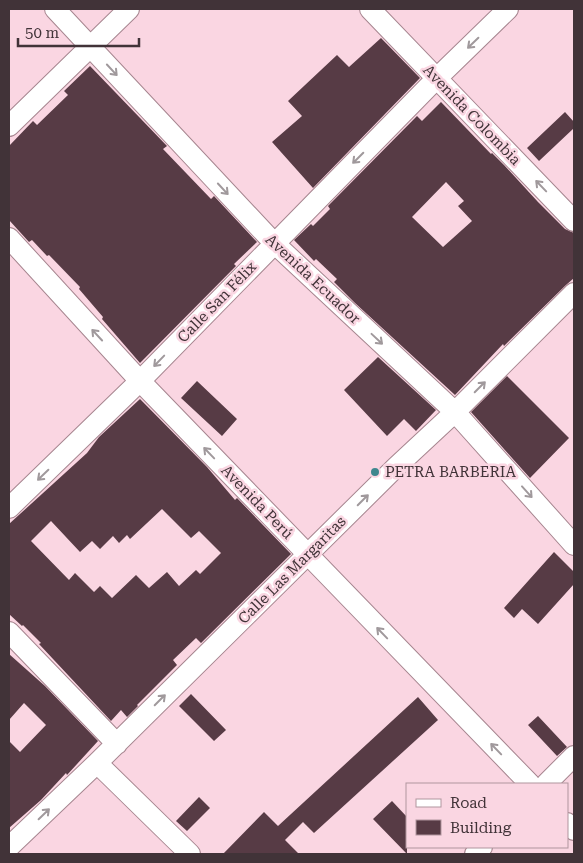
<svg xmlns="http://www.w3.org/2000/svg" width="583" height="863" font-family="'Roboto Serif',serif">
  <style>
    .building { fill: #573b45; fill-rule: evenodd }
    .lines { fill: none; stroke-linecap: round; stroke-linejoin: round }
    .minor-casing { stroke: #a6858f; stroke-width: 22 }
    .minor { stroke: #fff; stroke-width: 20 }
    .oneway { stroke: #a0999c }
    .poi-dot { fill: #3f878e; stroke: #fad6e2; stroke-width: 2 }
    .labels { text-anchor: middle; stroke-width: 5; stroke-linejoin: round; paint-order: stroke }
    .street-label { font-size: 15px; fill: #413338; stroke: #fad6e2 }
    .poi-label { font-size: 15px; fill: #413338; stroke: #fad6e2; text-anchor: start }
  </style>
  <rect width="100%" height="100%" fill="#fad6e2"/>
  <path class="building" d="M381,38l39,40 -107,110 -41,-46 30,-26 -14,-15 49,-46 12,12z
    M90,66l77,80 -4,3 48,50 3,-3 43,46 -23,22 2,2 -96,97 -38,-44 1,-2 -24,-28 1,-2 -31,-32 -2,1 -15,-16 -3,2 -20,-22v-74l24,-25 4,4 31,-30 -4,-4z
    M441,102l50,52 1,-1 12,12 34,37 27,27 9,4v45l-8,7 -62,61 -1,-2 -48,51 -100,-92 -21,-21 3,-3 -21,-20 -2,2 -20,-21 17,-16 2,2 17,-17 -2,-3 89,-90 5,5zM446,182l18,19 -6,5 14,15 -29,26 -31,-30z
    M565,112l9,10v6l-35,33 -12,-13z
    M378,357l58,53 -20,21 -12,-12 -17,17 -43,-46z
    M507,376l62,62 -39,40 -59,-66z
    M197,381l40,38 -15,17 -41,-38z
    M140,399l67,68 28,33 2,-2 54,56 -90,89 -5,-5 -23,22 4,5 -40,40 1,1 -11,11 -6,-7 -10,11 -72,-77 2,-1 -18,-18 -1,1 -13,-12v-90l78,-71 12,-16zM162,509l29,29 8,-7 22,22 -21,21 -4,-4 -17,16 -12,-14 -18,16 -13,-13 -24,23 -12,-12 -6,6 -19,-19 -6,7 -38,-39 20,-20 29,31 12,-11 8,8 13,-13 6,7 8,-8 3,4z
    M554,552l20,20v12l-36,40 -16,-15 -8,9 -10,-10z
    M9,654l36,32 53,55 -31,34 -1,-2 -25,27 -32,28v-87l11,11 26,-27 -22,-22 -15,17z
    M191,694l35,36 -12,11 -35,-35z
    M418,697l20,23 -124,113 -11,-11 -18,18 14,14h-76l41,-42 14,14z
    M538,716l29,31 -10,9 -29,-31z
    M199,797l11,11 -23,23 -11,-10z
    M392,801l15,16v37l-34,-35z"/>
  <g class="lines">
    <g class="minor-casing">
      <path id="minor" d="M55,9l219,234 181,169 119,133
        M370,9l204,212
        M9,126l120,-117
        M9,238l131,143 390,403
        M9,508l131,-127 297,-303 71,-69
        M9,632l108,112
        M97,763l93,91
        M546,784l28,-28
        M567,823l7,7
        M9,847l88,-84 299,-296 59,-55 119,-119
        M475,854l7,-7"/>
    </g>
    <use href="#minor" class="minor"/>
  </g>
  <defs><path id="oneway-shaft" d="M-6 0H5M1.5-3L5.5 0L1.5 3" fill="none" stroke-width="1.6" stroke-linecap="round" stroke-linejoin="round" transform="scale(1.25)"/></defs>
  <g class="oneway">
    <use href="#oneway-shaft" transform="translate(473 43) rotate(136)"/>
    <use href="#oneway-shaft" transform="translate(112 70) rotate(47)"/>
    <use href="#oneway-shaft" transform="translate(358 158) rotate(135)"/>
    <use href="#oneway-shaft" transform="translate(541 186) rotate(-134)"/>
    <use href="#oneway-shaft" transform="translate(223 189) rotate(47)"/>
    <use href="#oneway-shaft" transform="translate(97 335) rotate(-133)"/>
    <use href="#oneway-shaft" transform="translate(377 339) rotate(43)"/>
    <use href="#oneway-shaft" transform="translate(159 361) rotate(134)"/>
    <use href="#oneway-shaft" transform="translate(480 387) rotate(-45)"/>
    <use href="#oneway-shaft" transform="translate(209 453) rotate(-134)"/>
    <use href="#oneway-shaft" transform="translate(43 475) rotate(136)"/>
    <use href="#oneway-shaft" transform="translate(527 492) rotate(48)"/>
    <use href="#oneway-shaft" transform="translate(363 500) rotate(-45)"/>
    <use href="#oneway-shaft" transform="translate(382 633) rotate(-134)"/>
    <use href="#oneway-shaft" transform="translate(160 700) rotate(-45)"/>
    <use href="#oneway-shaft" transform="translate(496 749) rotate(-134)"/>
    <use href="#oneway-shaft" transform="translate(44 814) rotate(-44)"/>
  </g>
  <circle class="poi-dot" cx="375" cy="472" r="5"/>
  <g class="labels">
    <g class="street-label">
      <text transform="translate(472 115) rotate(46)" y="5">Avenida Colombia</text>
      <text transform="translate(313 279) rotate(43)" y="5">Avenida Ecuador</text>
      <text transform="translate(217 302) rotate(-46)" y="5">Calle San Félix</text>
      <text transform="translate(257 502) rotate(46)" y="5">Avenida Perú</text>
      <text transform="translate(292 570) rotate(-45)" y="5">Calle Las Margaritas</text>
    </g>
    <g class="poi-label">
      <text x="385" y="477">PETRA BARBERIA</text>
    </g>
  </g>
  <rect width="583" height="863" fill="none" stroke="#413338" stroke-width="20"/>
  <rect x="406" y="783" width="162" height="65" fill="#fad6e2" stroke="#b0959e"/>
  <rect x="416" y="799" width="25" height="8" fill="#ffffff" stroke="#b0959e"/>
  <text x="450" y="808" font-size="15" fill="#413338">Road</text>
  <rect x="416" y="820" width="25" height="15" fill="#573b45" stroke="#b0959e"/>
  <text x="450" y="833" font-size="15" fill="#413338">Building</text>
  <path d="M18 38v8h121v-8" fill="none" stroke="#413338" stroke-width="2.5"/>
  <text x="25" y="38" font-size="15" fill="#413338" stroke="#fad6e2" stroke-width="4" paint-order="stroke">50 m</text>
</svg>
